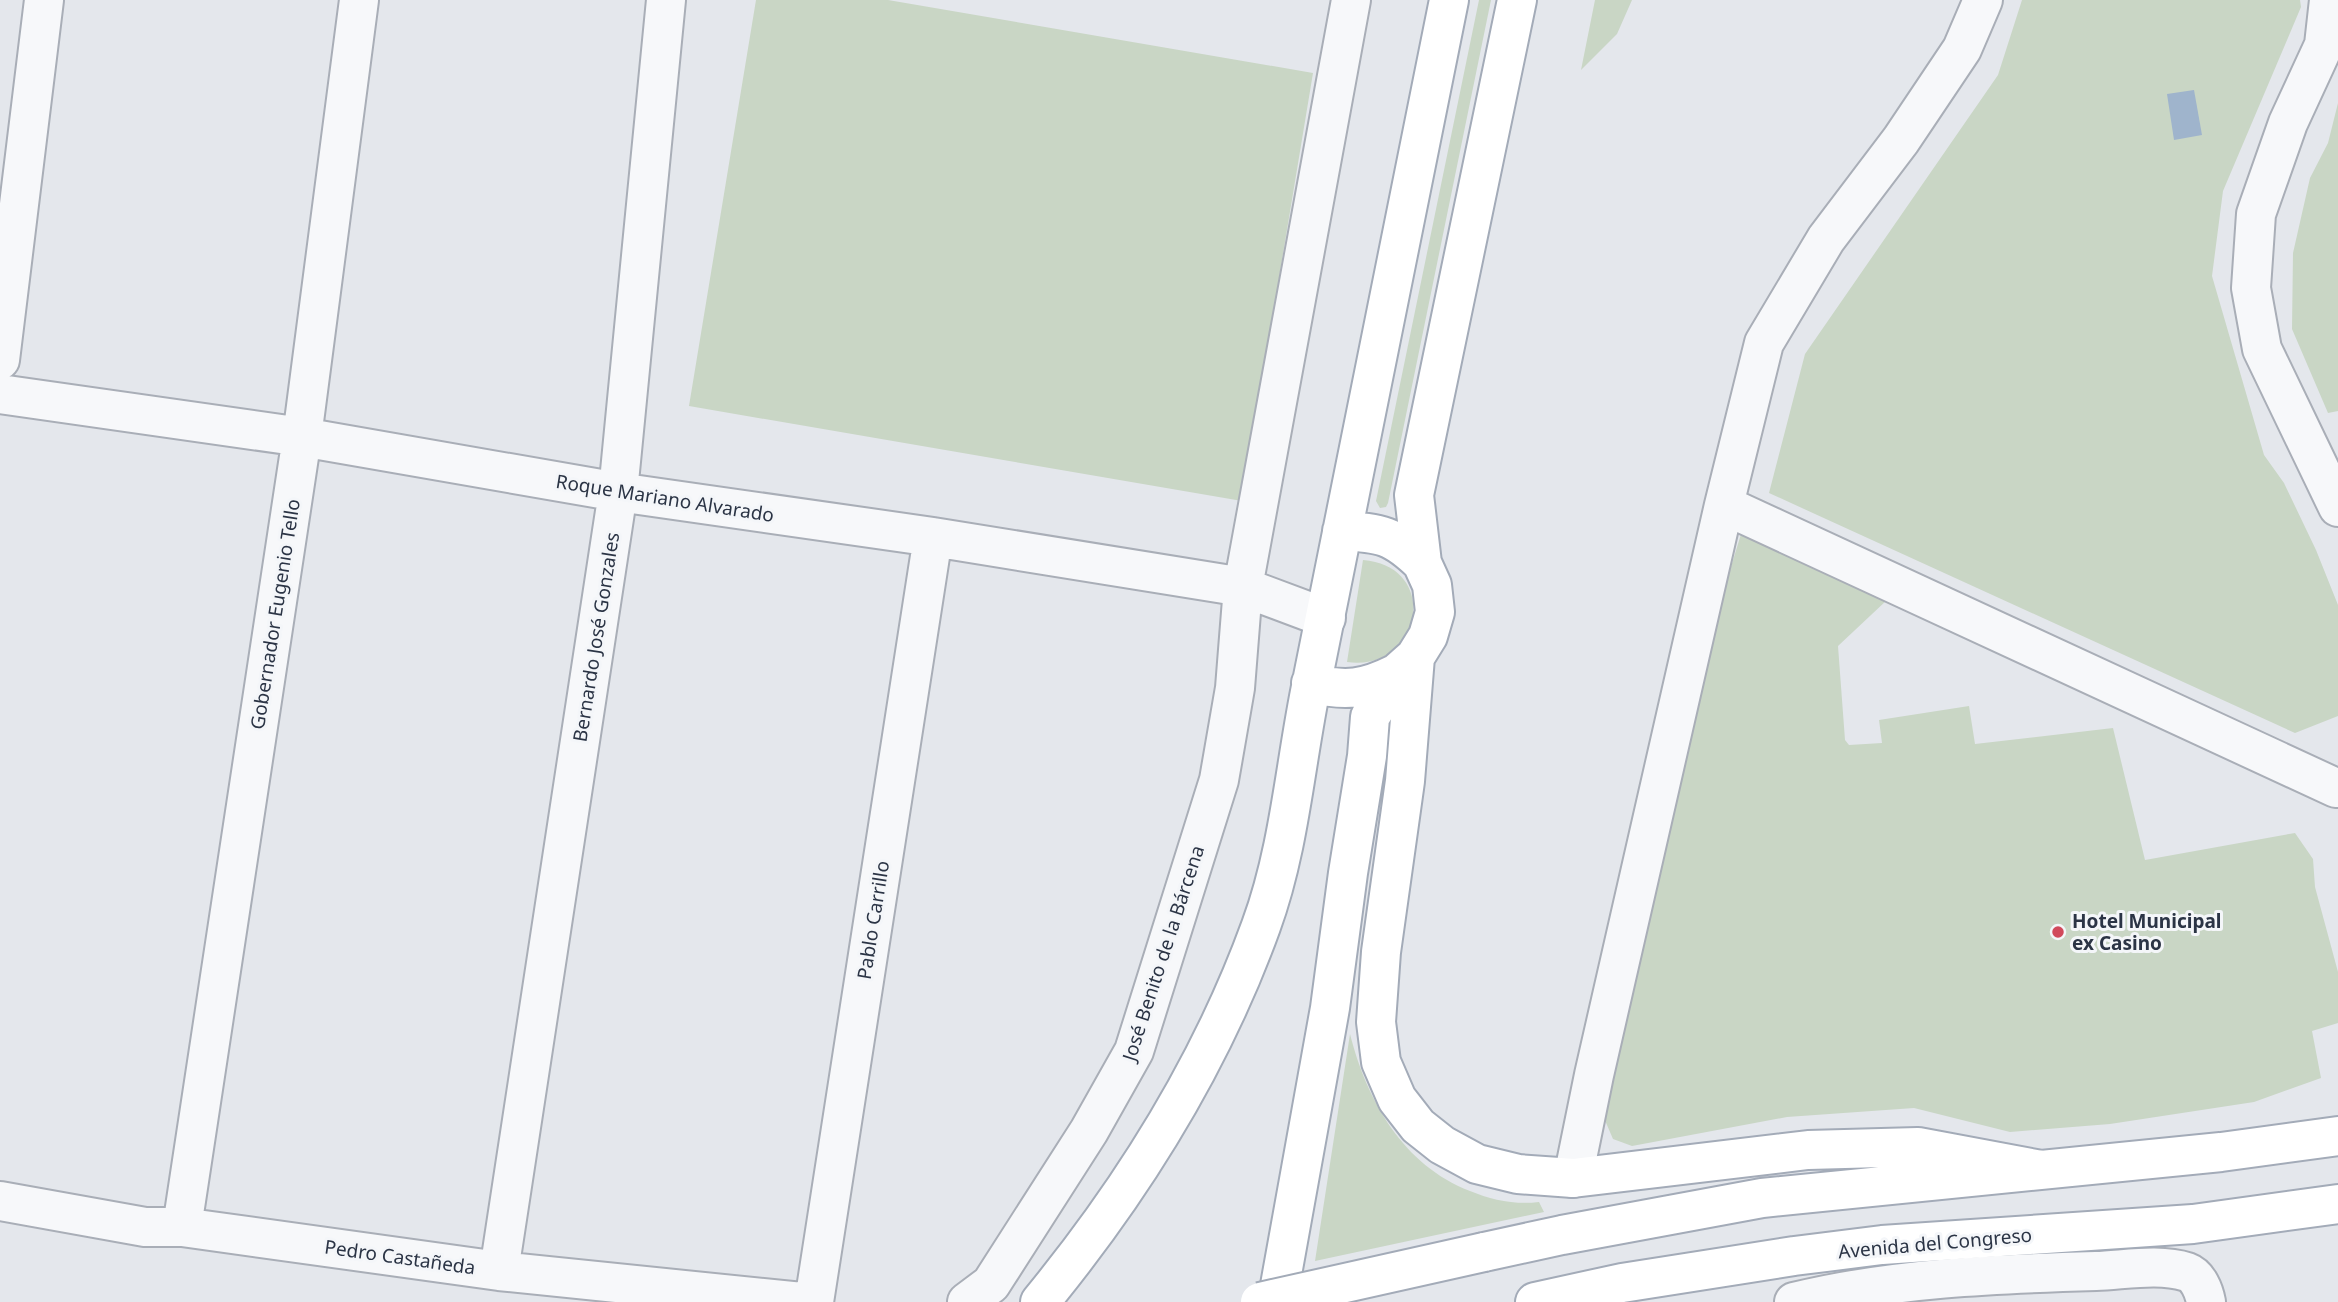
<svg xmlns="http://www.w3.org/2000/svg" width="2338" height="1302" font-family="'Noto Sans',sans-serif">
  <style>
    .green { fill: #c9d6c5 }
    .water { fill: #9fb4cc }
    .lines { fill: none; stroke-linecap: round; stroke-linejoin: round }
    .minor-casing { stroke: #a9aeb7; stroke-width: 42 }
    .major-casing { stroke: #a3abb8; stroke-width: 42 }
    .minor { stroke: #f7f8fa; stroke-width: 38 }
    .major { stroke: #fff; stroke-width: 38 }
    .major-bridge-casing { stroke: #a3abb8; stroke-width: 42; stroke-linecap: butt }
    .major-bridge { stroke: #fff; stroke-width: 38 }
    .poi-dot { fill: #d1495b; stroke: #f4f6f9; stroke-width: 2.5 }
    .labels { text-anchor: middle; stroke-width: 6; stroke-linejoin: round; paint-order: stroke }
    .street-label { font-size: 19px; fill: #2b3445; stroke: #f4f6f9 }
    .poi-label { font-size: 19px; font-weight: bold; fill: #2b3445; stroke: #f4f6f9; text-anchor: start }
  </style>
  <rect width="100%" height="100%" fill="#e4e7ec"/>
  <path class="green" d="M756,0h132l425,73 -71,428 -553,-95z
    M1479,0h12l-103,503 -2,4 -6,1 -4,-7z
    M1595,0h37l-15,34 -36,36z
    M2022,0h278l1,7 -78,184 -11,85 52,179 20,28 32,67 22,55v111l-43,17 -526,-240 36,-139 193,-279z
    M2338,103v308l-10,2 -36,-84 1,-76 17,-75 18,-35z
    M1742,531l145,69 -49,46 7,94 4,5 33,-2 -3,-23 90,-14 6,38 138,-16 32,132 150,-27 18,26 2,28 23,85v51l-26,8 9,47 -67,24 -144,22 -100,8 -96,-24 -127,9 -155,29 -19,-7 -9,-21 121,-532z
    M1363,560c78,6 60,112 -16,102z
    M1350,1034c17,67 53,131 120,157 22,9 45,14 69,11l5,10 -229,49z"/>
  <path class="water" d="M2194,90l8,45 -28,5 -7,-46z"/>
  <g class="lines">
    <g class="minor-casing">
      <path id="minor" d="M1983,0l-21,49 -61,91 -75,99 -62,104 -40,162 612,283
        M2329,0l-5,45 -36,78 -32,91 -5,74 11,61 76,158
        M0,360l44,-360
        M0,394l302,43 316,55 315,45 310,50 83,31
        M1573,1178l21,-103 130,-570
        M0,1201l145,26h37l317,44 303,31
        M182,1227l120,-790 57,-437
        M499,1271l119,-779 48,-492
        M814,1302l119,-765
        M967,1302l24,-18 98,-153 45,-80 85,-271 16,-92 8,-101 108,-587
        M1794,1302c98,-24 201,-28 302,-31 29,-1 63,-8 91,1 11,4 17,19 19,30"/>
    </g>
    <g class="major-casing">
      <path id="major" d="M1342,531c39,2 51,4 80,32
        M1415,657l-10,124 -24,171 -5,70 5,40 16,37 21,27 24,19 35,19 41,10 55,4 235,-28 110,-3 123,23
        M1311,683c35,9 54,6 86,-10
        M1484,1252l78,-17 200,-37 459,-46 117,-16
        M1040,1302c92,-112 171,-238 221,-376 29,-79 34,-163 51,-244 45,-228 92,-455 137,-682
        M1277,1302l53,-294 18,-135 19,-117 3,-39 27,-44 18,-16 13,-21 7,-24 -3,-27 -10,-22 -8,-68 103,-495
        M1535,1302l87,-19 172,-27 88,-11 311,-21 145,-20"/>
    </g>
    <use href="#minor" class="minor"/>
    <use href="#major" class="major"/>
    <g class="major-bridge-casing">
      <path id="major-bridge" d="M1260,1302l224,-50"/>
    </g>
    <use href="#major-bridge" class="major-bridge"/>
  </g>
  <circle class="poi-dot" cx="2058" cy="932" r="7"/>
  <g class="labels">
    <g class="street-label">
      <text transform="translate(665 498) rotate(9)" y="7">Roque Mariano Alvarado</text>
      <text transform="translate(275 614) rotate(-81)" y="7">Gobernador Eugenio Tello</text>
      <text transform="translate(596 637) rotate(-81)" y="7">Bernardo José Gonzales</text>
      <text transform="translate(873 920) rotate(-81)" y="7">Pablo Carrillo</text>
      <text transform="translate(1163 953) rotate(-72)" y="7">José Benito de la Bárcena</text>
      <text transform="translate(1935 1243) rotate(-5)" y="7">Avenida del Congreso</text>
      <text transform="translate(400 1257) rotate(8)" y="7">Pedro Castañeda</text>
    </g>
    <g class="poi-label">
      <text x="2072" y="928">Hotel Municipal<tspan x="2072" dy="22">ex Casino</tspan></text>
    </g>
  </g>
</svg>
